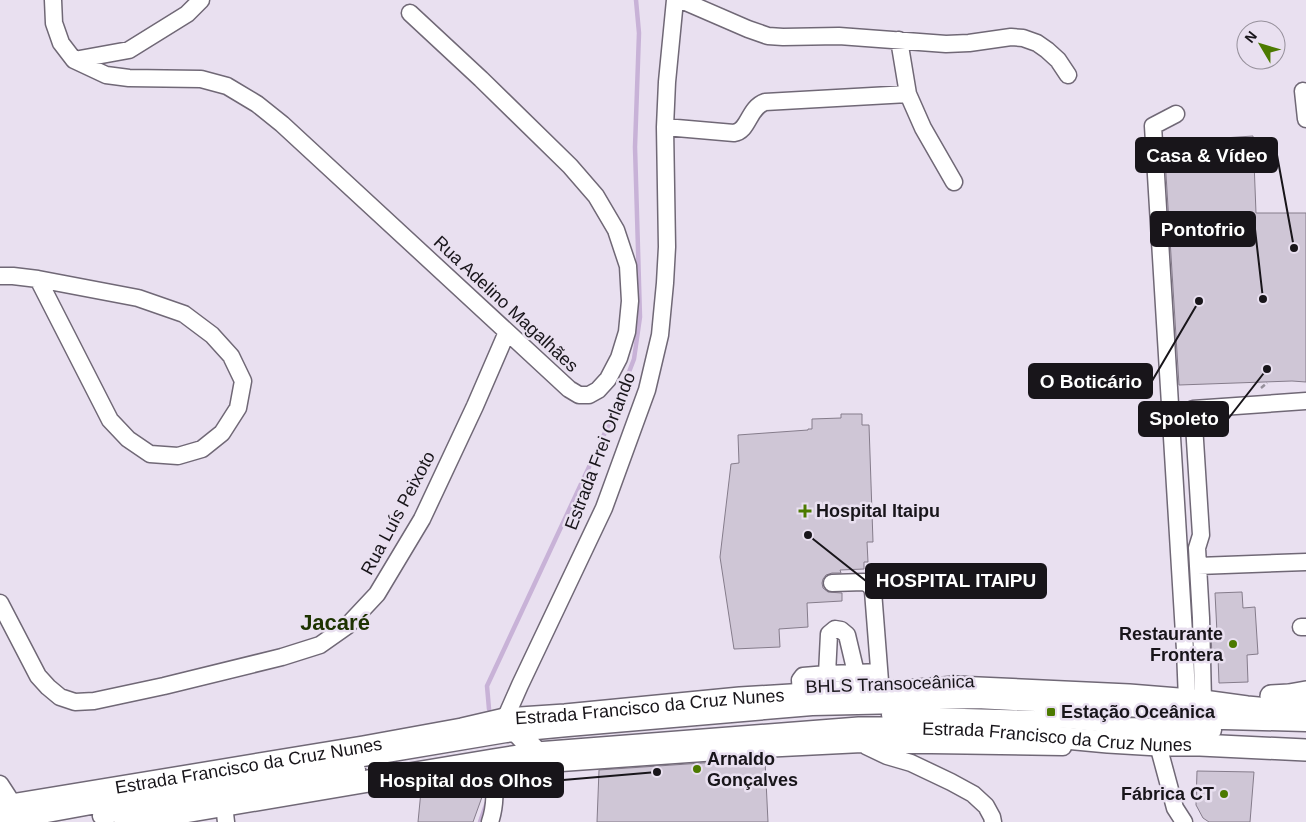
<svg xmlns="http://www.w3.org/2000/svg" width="1306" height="822" font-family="Arial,sans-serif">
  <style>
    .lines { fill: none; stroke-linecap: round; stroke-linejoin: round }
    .stream { stroke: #c8b2d7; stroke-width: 4.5 }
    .building { fill: #cfc6d6; stroke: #857c8b }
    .minor-casing { stroke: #706876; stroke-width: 19 }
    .major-casing { stroke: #706876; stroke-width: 24 }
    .path { stroke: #958f9a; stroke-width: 2.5; stroke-dasharray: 5 2.5; stroke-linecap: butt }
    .minor { stroke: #fff; stroke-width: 16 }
    .major { stroke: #fff; stroke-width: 21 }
    .poi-dot { fill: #4c7a00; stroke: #e9e0f0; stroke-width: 2 }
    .labels { text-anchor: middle; stroke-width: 5; stroke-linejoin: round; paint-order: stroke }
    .street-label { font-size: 18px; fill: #18151a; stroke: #e9e0f0 }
    .poi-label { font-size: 18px; font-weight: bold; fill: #18151a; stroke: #e9e0f0; text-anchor: start }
    .district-label { font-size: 22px; font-weight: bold; fill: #1d3300; stroke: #e9e0f0 }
    .leader { fill: none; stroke: #18151a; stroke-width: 2 }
    .callout-dot { fill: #18151a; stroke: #e9e0f0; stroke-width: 2 }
    .callout { fill: #18151a; stroke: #18151a; stroke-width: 2 }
    .callout-label { font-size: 19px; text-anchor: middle; font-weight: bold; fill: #fff }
  </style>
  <rect width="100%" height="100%" fill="#e9e0f0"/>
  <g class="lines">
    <path class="stream" d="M489,709l-2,-23 122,-262 25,-65 6,-42 -5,-170 4,-114 -3,-33
      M480,822l7,-20"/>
  </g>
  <path class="building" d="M1253,136l3,77h50v169l-14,-1 -113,4 -15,-243z
    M841,414h21v11h7l4,117h-6l1,20h-4v7l-24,1 1,3h-9l-6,2 -3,4 -1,4 1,5 5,4 14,1v8l-35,2 1,24 -29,2 1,18 -46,2 -14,-92 11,-93 8,-1 -1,-28 70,-5v-1h4v-10l29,-1z
    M1242,592l1,16 12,-1 3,47 -11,1 1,27 -29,1 -1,-26h-6l-1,-24h6l-2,-40z
    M765,760l3,62h-171l2,-52 103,-7z
    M1197,771l57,1 -4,50h-41l-6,-4 -7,-13z
    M481,785l1,12 -9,25h-55l3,-31z"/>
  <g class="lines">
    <g class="minor-casing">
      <path id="minor" d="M53,0l1,23 7,20 13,17 32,15 23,3 72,1 26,7 30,18 25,20 287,265 10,6h10l9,-5 10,-11 11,-21 8,-26 3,-31 -2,-35 -12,-36 -20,-34 -26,-30 -89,-87 -71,-66
        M681,0l67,29 20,7 15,1 56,-1 107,8 23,-1 42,-6 12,1 14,5 10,7 11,10 10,15
        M899,40l9,54 15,34 31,54
        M74,60l55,-10 58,-36 14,-14
        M1303,91l3,28
        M1176,114l-23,12 32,524 2,50
        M665,127l69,6c15,-2 14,-25 31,-31l143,-8
        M0,276h13l25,3 100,19 46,16 28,21 19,21 12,25 -5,27 -16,25 -20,16 -24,7 -28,-2 -22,-15 -18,-19 -72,-141
        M1198,566l-1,-18 4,-13 -8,-126 113,-8
        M832,583l32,-1 6,3 3,6 7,90
        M0,603l38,73 10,11 12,10 15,5 19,-1 70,-15 118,-29 38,-12 27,-19 30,-32 45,-75 53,-113 32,-74
        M1301,627h5
        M827,674l29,-1
        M801,694l-1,-14 3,-4 24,-2 2,-40 6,-5 6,1 6,5 9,38 23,-1
        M1203,701l-2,-83 -3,-52 108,-4
        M890,715l177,5 62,6 84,4
        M505,719l15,-34 84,-177 43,-118 13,-55 5,-52 2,-36 -2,-120 2,-45 8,-82
        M1158,745l17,63 9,14
        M866,746l21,10 24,7 40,19 22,12 13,12 6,11 1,5
        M537,753l7,7 17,3 199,-14 102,-5 201,3
        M0,784l13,20
        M224,805l2,17
        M101,816l256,-46
        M3,822l247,-45 256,-43 62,-6 244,-21 91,-2 35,-4 39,-1 152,8 35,4 33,7 27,2 82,2
        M490,822c7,-20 4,-41 3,-62"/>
    </g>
    <g class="major-casing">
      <g id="major">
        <path d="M1271,696l18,-1 17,-3"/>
        <path d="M505,719l32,34"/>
        <path id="s1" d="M0,807l363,-60 99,-18 43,-10 60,-4 175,-17 115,-7h50l51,-4 173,8 74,6 44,6 33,3 26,-2"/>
        <path id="s2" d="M125,822l368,-62 44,-7 322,-25h34l84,2 131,12 50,3h42l106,5"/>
      </g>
    </g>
    <path class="path" d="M1261,388l6,-5"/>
    <use href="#minor" class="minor"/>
    <use href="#major" class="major"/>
  </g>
  <g class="poi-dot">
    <path d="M802.5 503.5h5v5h5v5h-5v5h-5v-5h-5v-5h5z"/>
    <circle cx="1233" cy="644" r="5"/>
    <rect x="1046" y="707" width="10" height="10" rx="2.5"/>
    <circle cx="697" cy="769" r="5"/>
    <circle cx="1224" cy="794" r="5"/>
  </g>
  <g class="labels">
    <g class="street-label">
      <text transform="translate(506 304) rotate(43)" y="6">Rua Adelino Magalhães</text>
      <text transform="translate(600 451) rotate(-69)" y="6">Estrada Frei Orlando</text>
      <text transform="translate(398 513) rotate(-62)" y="6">Rua Luís Peixoto</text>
      <text transform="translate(890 684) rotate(-2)" y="6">BHLS Transoceânica</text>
      <text dy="6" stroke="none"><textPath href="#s1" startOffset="658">Estrada Francisco da Cruz Nunes</textPath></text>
      <text dy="6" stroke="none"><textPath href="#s2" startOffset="939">Estrada Francisco da Cruz Nunes</textPath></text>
      <text dy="6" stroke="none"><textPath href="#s1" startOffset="252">Estrada Francisco da Cruz Nunes</textPath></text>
    </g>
    <g class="poi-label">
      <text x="816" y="517">Hospital Itaipu</text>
      <text x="1223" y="640" text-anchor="end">Restaurante<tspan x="1223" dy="21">Frontera</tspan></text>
      <text x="1061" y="718">Estação Oceânica</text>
      <text x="707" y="765">Arnaldo<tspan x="707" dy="21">Gonçalves</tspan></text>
      <text x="1214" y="800" text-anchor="end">Fábrica CT</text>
    </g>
    <g class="district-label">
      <text x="335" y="630">Jacaré</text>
    </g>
  </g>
  <path class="leader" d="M1294 248L1277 155M1263 299L1255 229M1199 301L1152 381M1267 369L1228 419M808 535L866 581M657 772L563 780"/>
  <g class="callout-dot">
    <circle cx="1294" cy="248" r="5"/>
    <circle cx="1263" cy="299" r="5"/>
    <circle cx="1199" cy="301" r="5"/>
    <circle cx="1267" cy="369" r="5"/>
    <circle cx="808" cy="535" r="5"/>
    <circle cx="657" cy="772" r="5"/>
  </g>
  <g class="callout">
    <rect x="1136" y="138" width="141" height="34" rx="5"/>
    <rect x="1151" y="212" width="104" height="34" rx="5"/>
    <rect x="1029" y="364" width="123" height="34" rx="5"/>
    <rect x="1139" y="402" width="89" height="34" rx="5"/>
    <rect x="866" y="564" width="180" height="34" rx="5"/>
    <rect x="369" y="763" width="194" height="34" rx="5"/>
  </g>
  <g class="callout-label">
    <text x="1207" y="162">Casa &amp; Vídeo</text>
    <text x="1203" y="236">Pontofrio</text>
    <text x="1091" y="388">O Boticário</text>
    <text x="1184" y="425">Spoleto</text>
    <text x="956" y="587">HOSPITAL ITAIPU</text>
    <text x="466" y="787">Hospital dos Olhos</text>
  </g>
  <g transform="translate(1261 45) rotate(308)"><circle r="24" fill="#e9e0f0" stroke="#958f9a"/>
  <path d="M0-4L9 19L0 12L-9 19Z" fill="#4c7a00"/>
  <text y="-8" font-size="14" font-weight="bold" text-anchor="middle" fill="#18151a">N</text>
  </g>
</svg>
